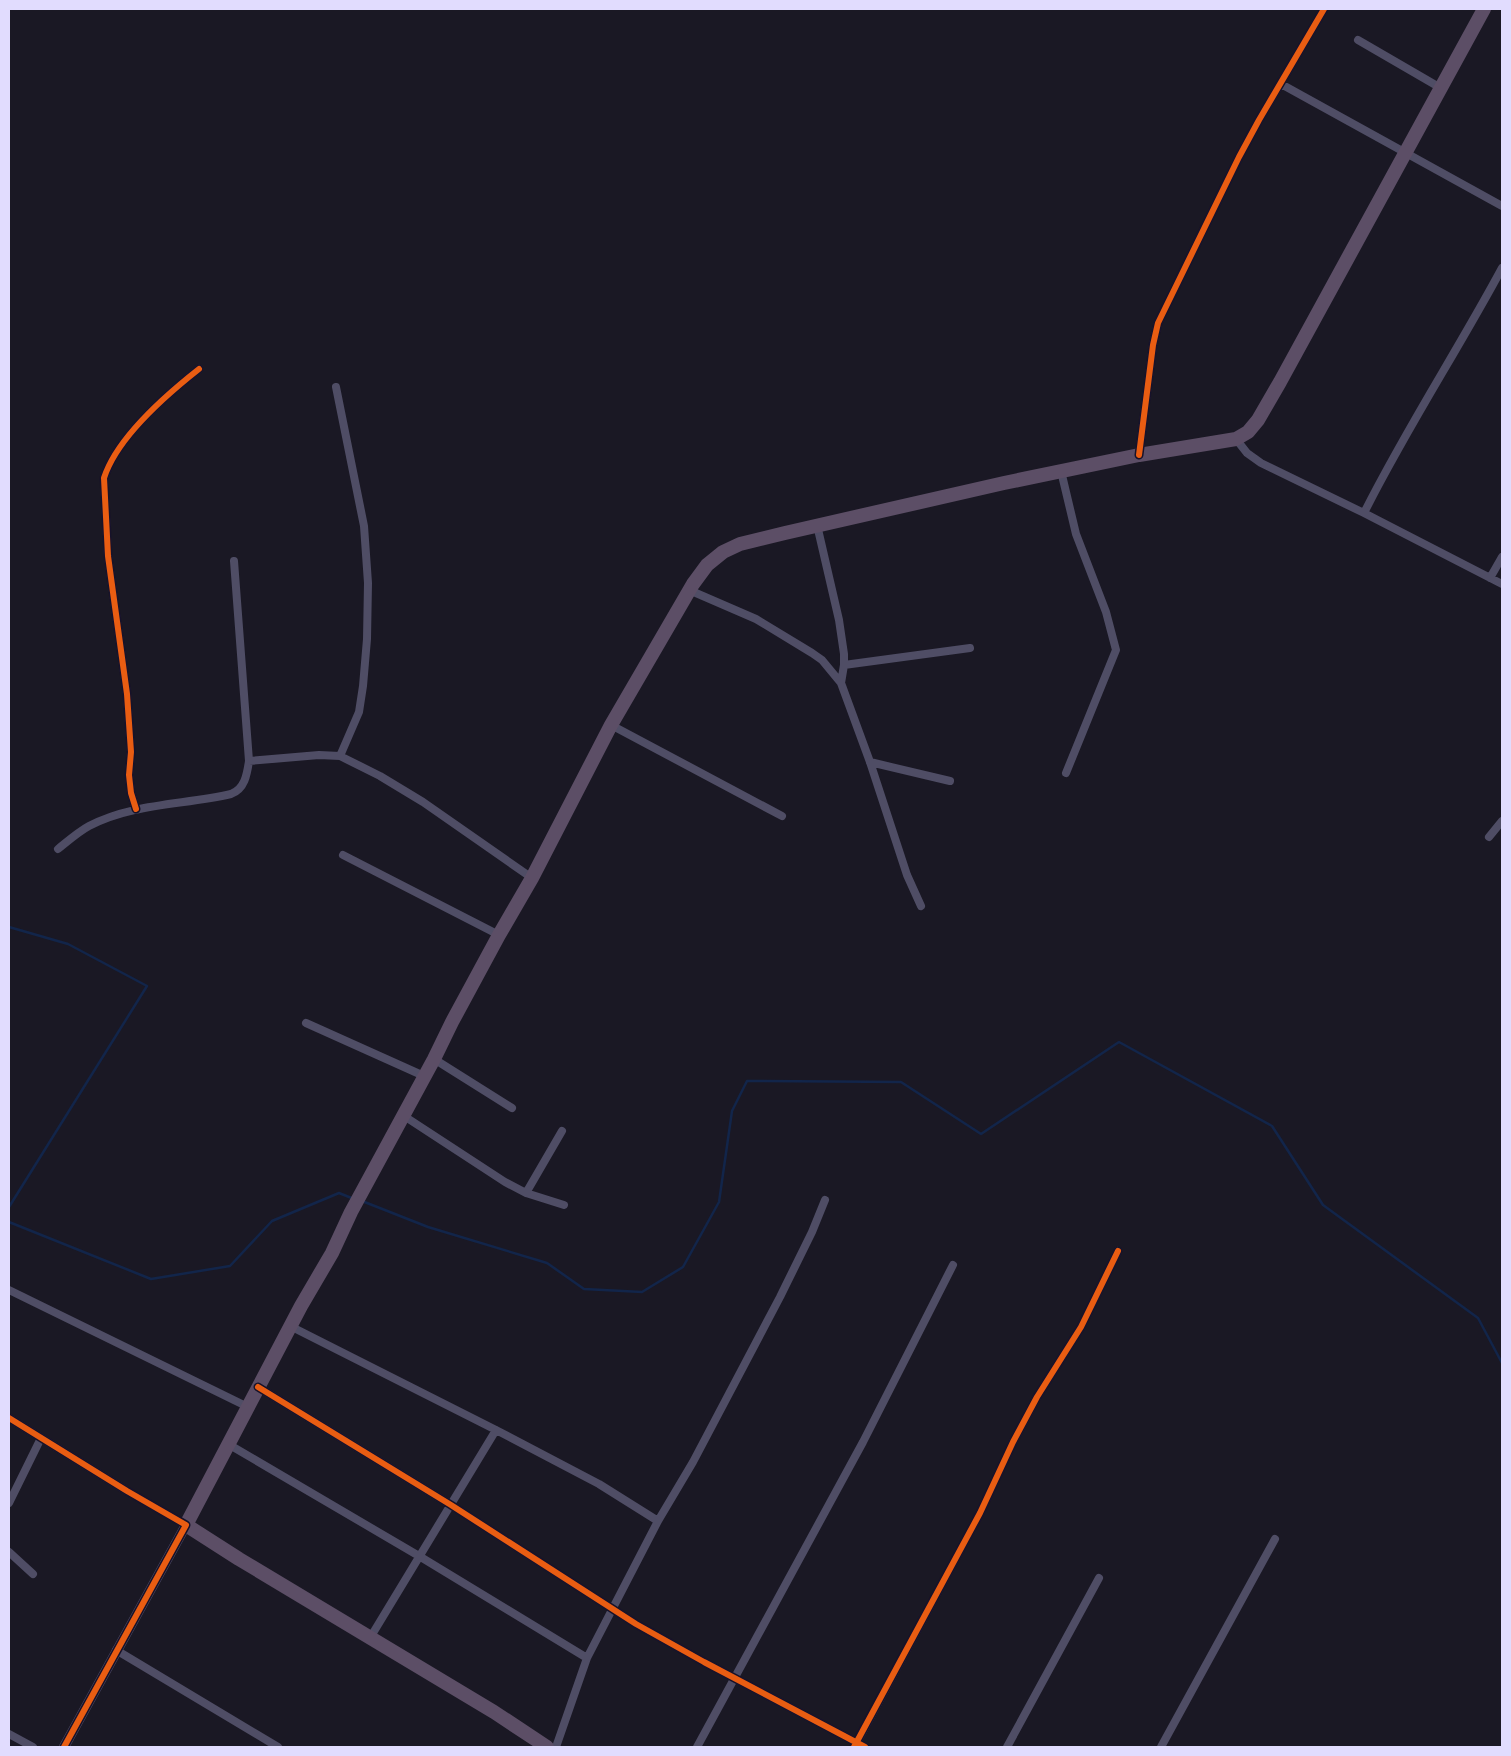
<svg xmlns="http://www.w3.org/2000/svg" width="1511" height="1756" font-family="Montserrat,sans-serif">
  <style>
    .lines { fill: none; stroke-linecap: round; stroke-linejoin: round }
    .stream { stroke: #12254a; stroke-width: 2.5 }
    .minor { stroke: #4f4d65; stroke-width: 8 }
    .tertiary { stroke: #4f4d65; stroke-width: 10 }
    .trunk { stroke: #5c4e66; stroke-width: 14 }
    .cycleway-casing { stroke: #17122a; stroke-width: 9 }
    .cycleway { stroke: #e95d12; stroke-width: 6 }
  </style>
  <rect width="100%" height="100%" fill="#1a1824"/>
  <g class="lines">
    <path class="stream" d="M9,927l59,17 79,42 -138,221
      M362,1201l66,26 119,36 37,26 58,3 41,-25 36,-65 13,-91 15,-30 154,1 80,52 138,-92 153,84 51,79 155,113 24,45
      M9,1222l142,57 79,-13 42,-45 67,-28 15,6"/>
    <path class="minor" d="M1358,40l81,47
      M1281,84l221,122
      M336,387l28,139 4,57 -1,56 -4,47 -4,26 -19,44
      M1236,439l11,14 14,10 103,50 138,71
      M1139,455l14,-110 5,-22 81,-166 20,-37 65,-111
      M1061,471l15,63 30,78 10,38 -50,123
      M1364,513c42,-84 94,-163 138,-245
      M817,525l22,95 5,34v11l-3,18 29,79 37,113 14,31
      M1490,578l12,-21
      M689,590l67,29 56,34 10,7 19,23
      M844,665l126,-17
      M611,725l171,91
      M249,761l70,-6 21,1 40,20 43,26 109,76
      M870,762l80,19
      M136,809l-5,-16 -2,-18 2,-23 -4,-58 -19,-138 -4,-78c13,-41 62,-83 95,-109
      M1489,837l13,-16
      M58,849c10,-8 20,-17 31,-23 44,-23 95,-21 142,-32 14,-5 16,-20 18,-33l-15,-200
      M343,855l156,80
      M306,1023l118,53
      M434,1059l78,49
      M404,1116l101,66 21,11 38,12
      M526,1193l36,-62
      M9,1290l239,117
      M290,1326l206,104 103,54 59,37
      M258,1387l193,118 185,119 68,38 161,85
      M9,1418l118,73 59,34
      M228,1444l191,112 168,102
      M9,1503l32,-65
      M9,1552l24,22
      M370,1638l126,-208
      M116,1650l162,97
      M9,1734l24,13
      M855,1746l125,-233 33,-71 24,-45 44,-70 37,-76
      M556,1747l31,-89 71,-137 35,-59 87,-165 32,-65 13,-32
      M697,1747l166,-305 90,-177
      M1007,1747l92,-169
      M1161,1747l114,-208"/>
    <path class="tertiary" d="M64,1747l122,-222"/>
    <path class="trunk" d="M547,1747l-53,-35 -255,-153 -53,-34 115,-219 31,-53 19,-41 83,-153 18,-37 47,-87 33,-57 79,-153 82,-141 14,-19 16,-13 17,-8 45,-11 219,-50 135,-28 97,-16 12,-7 10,-12 22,-38 204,-373"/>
    <g class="cycleway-casing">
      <path id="cycleway" d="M1139,455l14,-110 5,-22 81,-166 20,-37 65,-111
        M136,809l-5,-16 -2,-18 2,-23 -4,-58 -19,-138 -4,-78c13,-41 62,-83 95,-109
        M258,1387l193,118 185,119 68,38 161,85
        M9,1418l118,73 59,34 -122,222
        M854,1747l126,-234 33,-71 24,-45 44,-70 37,-76"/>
    </g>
    <use href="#cycleway" class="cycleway"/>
  </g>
  <rect width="1511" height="1756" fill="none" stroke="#e1dcfe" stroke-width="20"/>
</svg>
